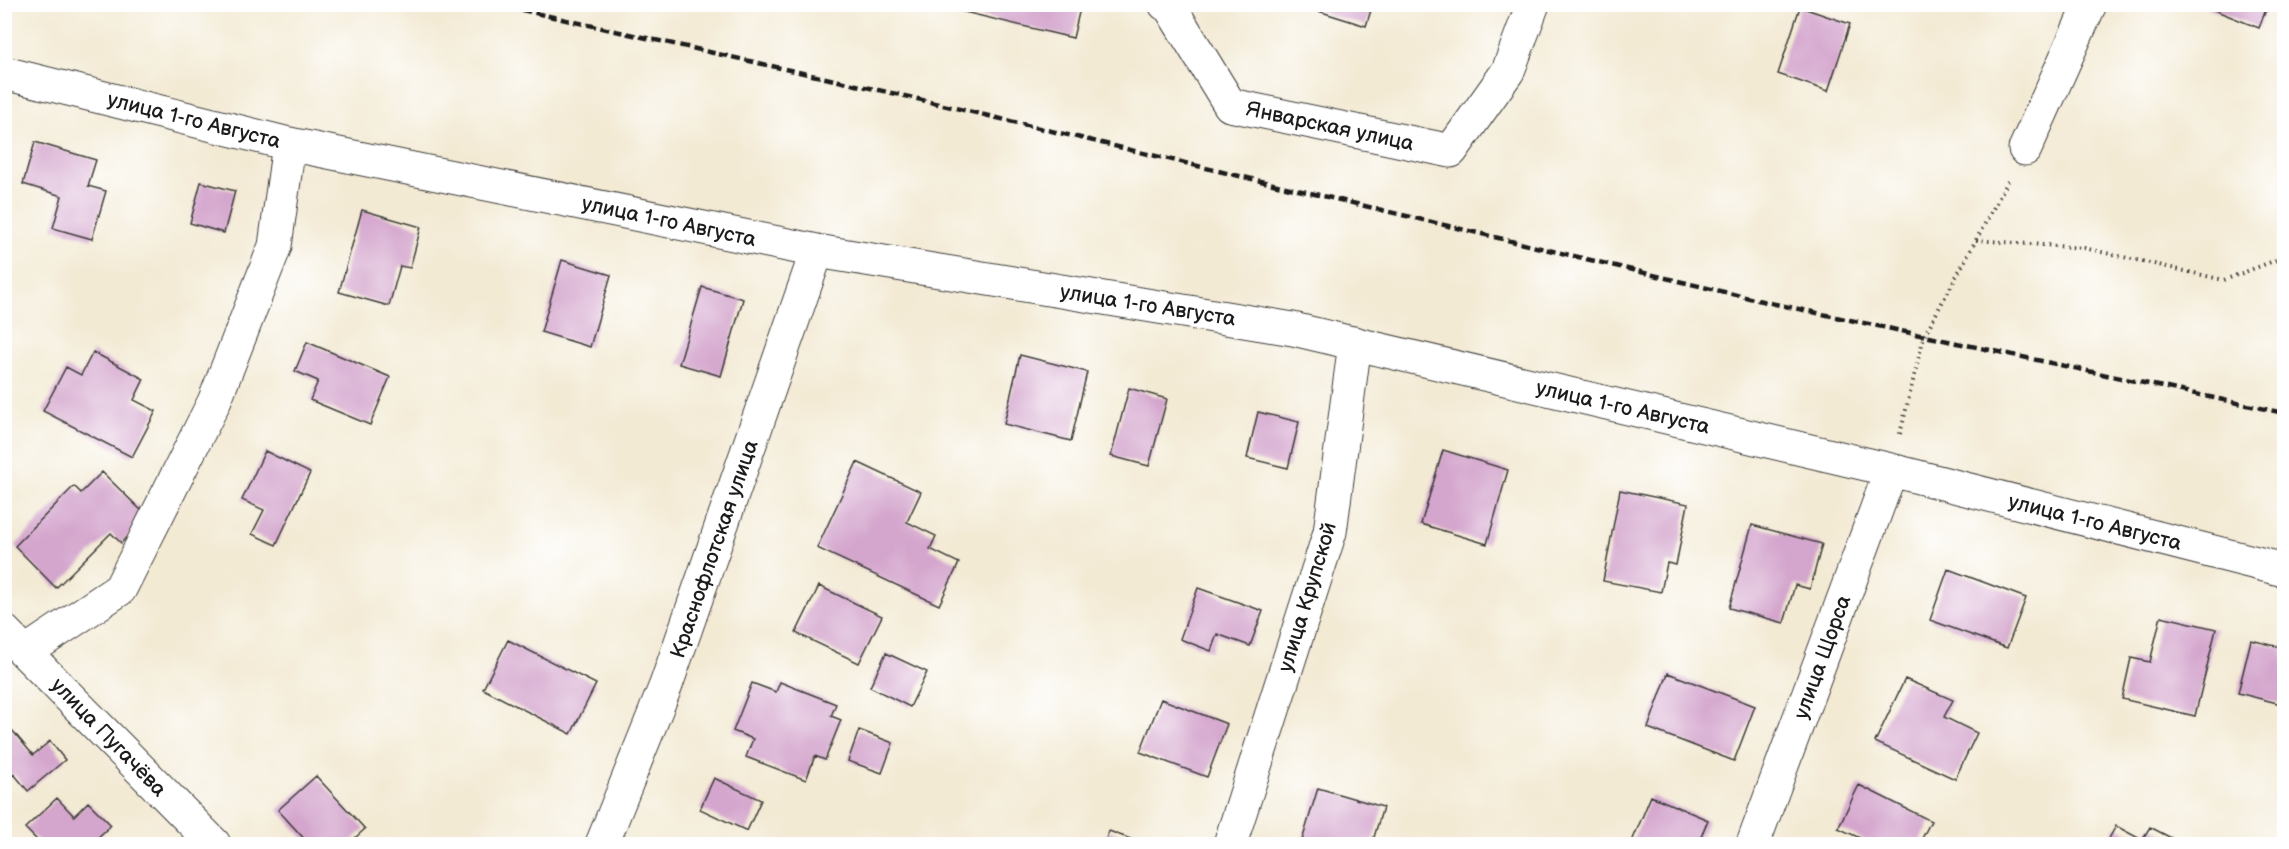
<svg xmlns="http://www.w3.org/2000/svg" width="2289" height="849" font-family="'Balsamiq Sans',sans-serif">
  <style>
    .building { fill: #d4a6cd }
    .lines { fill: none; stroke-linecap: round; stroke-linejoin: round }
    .minor-casing { stroke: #3c3b38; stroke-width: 35 }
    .path { stroke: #3c3b38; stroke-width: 4; stroke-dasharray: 1.5 4.5; stroke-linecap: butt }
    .minor { stroke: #fff; stroke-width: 33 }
    .rail { stroke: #1c1c1c; stroke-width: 4.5; stroke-dasharray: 9 4.5; stroke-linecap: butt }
    .labels { text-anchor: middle; stroke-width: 5; stroke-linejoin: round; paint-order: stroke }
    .street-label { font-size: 21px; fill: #1c1c1c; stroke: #fff }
  </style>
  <rect width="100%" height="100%" fill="#fff"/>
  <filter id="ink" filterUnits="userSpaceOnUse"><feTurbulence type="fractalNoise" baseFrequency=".0167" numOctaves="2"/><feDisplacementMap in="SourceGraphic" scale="12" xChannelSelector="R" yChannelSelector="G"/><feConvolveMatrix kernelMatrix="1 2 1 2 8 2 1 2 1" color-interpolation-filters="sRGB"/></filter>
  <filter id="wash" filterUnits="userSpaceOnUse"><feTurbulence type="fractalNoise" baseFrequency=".008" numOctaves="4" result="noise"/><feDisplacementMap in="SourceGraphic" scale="24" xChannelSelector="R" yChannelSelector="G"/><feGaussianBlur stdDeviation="1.35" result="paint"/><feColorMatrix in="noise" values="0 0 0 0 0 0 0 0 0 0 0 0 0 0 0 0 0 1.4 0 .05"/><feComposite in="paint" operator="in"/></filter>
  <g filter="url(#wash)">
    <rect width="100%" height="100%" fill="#f3ead4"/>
    <g id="blocks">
      <path class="building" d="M931,4h150l-8,34z
        M1296,4h77l-7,22z
        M2199,4h69l-9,24z
        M1800,7l50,17 -22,67 -50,-17z
        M35,142l61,18 -8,26 18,5 -14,48 -39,-11 9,-32 -39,-12z
        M201,182l34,9 -11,42 -34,-10z
        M362,210l59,17 -11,41 -10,-2 -11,40 -50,-14z
        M562,260l49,15 -21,72 -49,-15z
        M702,287l41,12 -22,77 -42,-12z
        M307,342l83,35 -20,48 -60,-25 8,-19 -23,-10z
        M93,352l51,27 -10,21 22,11 -24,46 -89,-46 23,-44 15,8z
        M1020,355l67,17 -16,69 -67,-17z
        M1129,388l38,11 -18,67 -38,-10z
        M1258,412l41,10 -11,46 -41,-10z
        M1443,450l65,20 -21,74 -66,-20z
        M265,451l45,22 -34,72 -24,-11 12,-24 -22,-10z
        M857,462l64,30 -14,30 29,14 -6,13 29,14 -20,42 -122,-57z
        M102,472l46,45 -27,26 -10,-10 -55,55 -41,-42 59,-60 7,7z
        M1620,490l68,14 -12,61 -9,-2 -6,29 -58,-11z
        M1752,525l70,19 -12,45 -15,-4 -11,38 -55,-15z
        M1948,569l78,29 -19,50 -77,-28z
        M819,586l63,30 -23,47 -63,-30z
        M1198,588l65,23 -13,35 -33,-12 -6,17 -31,-12z
        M2161,616l55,13 -21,87 -73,-17 9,-41 19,4z
        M508,640l88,44 -25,50 -88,-45z
        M2251,640l33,8v41l-3,15 -43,-11z
        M886,653l41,19 -17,35 -40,-20z
        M1668,673l87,33 -21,55 -86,-33z
        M1905,679l48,21 -9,17 33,16 -22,46 -80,-37z
        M780,682l56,22 -5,12 10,4 -16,40 -10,-4 -9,24 -60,-23 7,-18 -20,-8 19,-48 24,9z
        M1161,699l66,25 -20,53 -67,-25z
        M11,729l22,26 17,-14 15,19 -37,31 -14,-17 -10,9v-49z
        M859,730l34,13 -11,30 -34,-12z
        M316,776l49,53 -17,15h-39l-31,-34z
        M714,778l47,22 -14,31 -47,-22z
        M1859,785l72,36 -12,23h-46l-35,-16z
        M1318,788l65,19 -11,37h-71z
        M1651,796l57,24 -10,24h-67z
        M57,798l17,18 14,-14 23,23 -20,19h-50l-16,-16z
        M2116,826l26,14 8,-13 33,17h-77z
        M1109,831l35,13h-40z"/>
    </g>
  </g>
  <g filter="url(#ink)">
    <use href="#blocks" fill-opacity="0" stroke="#3c3b38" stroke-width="1.5"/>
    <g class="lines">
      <g class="minor-casing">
        <path id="minor" d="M1165,4l5,3 60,98 221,46 57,-80 25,-67
          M4,73l285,71 528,107 476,78 598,141 393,100
          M2025,149l65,-145
          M4,631l210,213
          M26,652l94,-63 94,-187 61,-156 14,-102
          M602,844l64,-159 151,-434
          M1230,844l100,-312 25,-189
          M1753,844l138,-374"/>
      </g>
      <path class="path" d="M1976,240l108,8 140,32 60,-23
        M1900,434l24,-98 84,-155"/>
      <use href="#minor" class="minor"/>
      <path class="rail" d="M495,4l406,91 865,207 518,111"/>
    </g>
  </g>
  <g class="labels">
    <g class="street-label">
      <text transform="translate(194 120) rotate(14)" y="7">улица 1-го Августа</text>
      <text transform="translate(1330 126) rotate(12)" y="7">Январская улица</text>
      <text transform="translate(669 221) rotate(12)" y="7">улица 1-го Августа</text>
      <text transform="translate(1148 305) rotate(9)" y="7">улица 1-го Августа</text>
      <text transform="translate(1623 407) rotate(13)" y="7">улица 1-го Августа</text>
      <text transform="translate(2095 522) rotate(14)" y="7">улица 1-го Августа</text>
      <text transform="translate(714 549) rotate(-71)" y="7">Краснофлотская улица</text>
      <text transform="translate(1307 597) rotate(-73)" y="7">улица Крупской</text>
      <text transform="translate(1822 657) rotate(-70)" y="7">улица Щорса</text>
      <text transform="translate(109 737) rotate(46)" y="7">улица Пугачёва</text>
    </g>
  </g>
  <rect width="2289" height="849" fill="none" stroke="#fff" stroke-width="24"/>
</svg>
